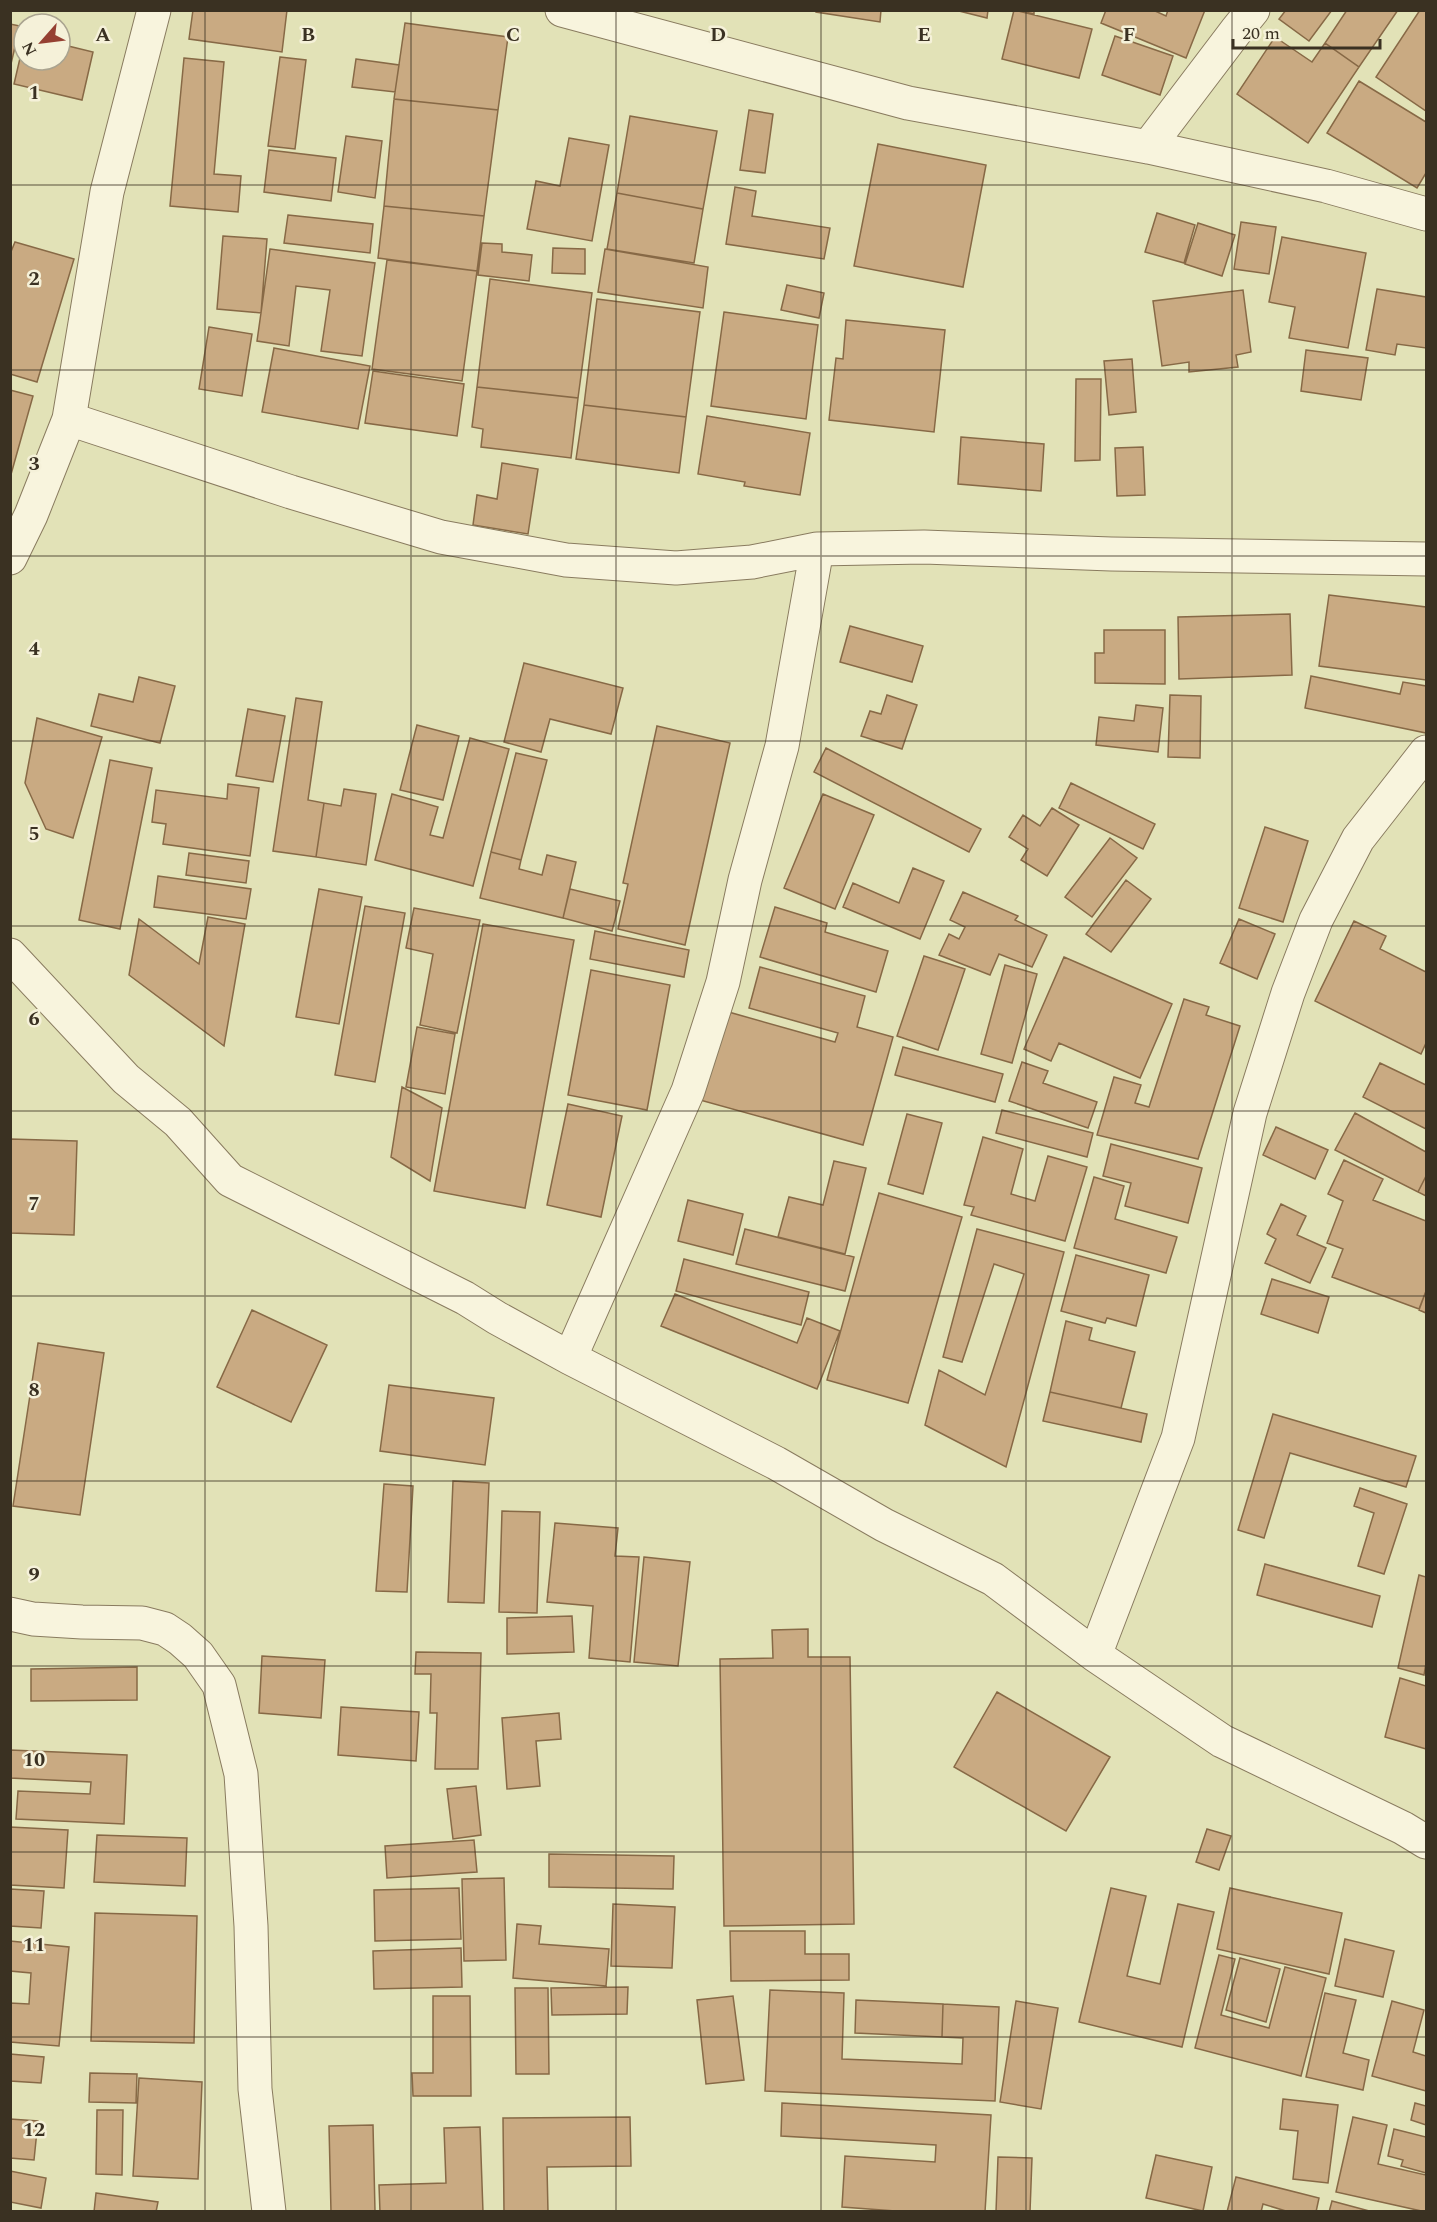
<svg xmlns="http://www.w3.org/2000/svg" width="1437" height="2222" font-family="Spectral,serif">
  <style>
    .farmland { fill: #e2e2b7; fill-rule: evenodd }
    .building { fill: #c9aa82; stroke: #876946; stroke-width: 1.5 }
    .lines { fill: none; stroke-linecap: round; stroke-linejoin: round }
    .minor-casing { stroke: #897b5f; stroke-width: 35 }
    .minor { stroke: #f8f4dd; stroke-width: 33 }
    .grid { fill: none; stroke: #3a3122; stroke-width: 1.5; stroke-opacity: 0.55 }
    .grid-label { font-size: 20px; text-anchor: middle; font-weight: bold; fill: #3a3122; stroke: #f5f1d9; stroke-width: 5; stroke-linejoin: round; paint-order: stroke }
  </style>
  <rect width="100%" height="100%" fill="#ede8ca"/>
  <path class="farmland" d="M11,11h1415v2200h-1415zM24,24h36v36h-36z"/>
  <path class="building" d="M193,10h94l-5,42 -93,-13z
    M816,10h65l-1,12 -64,-10z
    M955,10h33l-1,8z
    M1014,10l78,19 -13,49 -77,-19z
    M1016,10h18v4z
    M1106,10h47l13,6 2,-6h37l-19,48 -85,-35z
    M1286,10h46l-23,31 -30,-22z
    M1347,10h51l-39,57 -34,-24z
    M1420,10h6v101l-50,-34z
    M405,23l103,14 -10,73 -104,-11z
    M10,24l10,2 -10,42z
    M1115,36l58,20 -13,39 -58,-20z
    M1275,37l37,25 13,-19 34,24 -51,76 -71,-49z
    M24,41v19h36v-16l33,8 -11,48 -68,-16z
    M280,57l26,3 -11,89 -27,-3z
    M184,58l40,4 -10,112 27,2 -3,36 -68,-6z
    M356,59l43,6 -4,27 -43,-5z
    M1359,81l67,41v51l-9,15 -90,-55z
    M394,99l104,11 -14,106 -100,-10z
    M749,110l24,4 -8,59 -25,-3z
    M630,116l87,15 -14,78 -86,-16z
    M346,136l36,5 -7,57 -37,-6z
    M569,138l40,7 -17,96 -65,-12 9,-48 24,5z
    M878,144l108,21 -23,122 -109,-21z
    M269,150l67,8 -5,43 -67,-9z
    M735,187l21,4 -4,25 78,12 -6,31 -98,-15z
    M617,193l86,16 -9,54 -87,-14z
    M384,206l100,10 -7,55 -99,-13z
    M1157,213l38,12 -11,38 -39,-11z
    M288,215l85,9 -3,29 -86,-10z
    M1241,222l35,5 -7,47 -35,-5z
    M1198,223l37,12 -13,41 -37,-12z
    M223,236l44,3 -6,74 -44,-4z
    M1282,237l84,16 -18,95 -59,-10 6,-31 -26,-5z
    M15,242l59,17 -37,123 -27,-8v-120z
    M482,243l20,1v8l30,3 -3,26 -51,-6z
    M553,248l32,1v25l-33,-1z
    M270,249l105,14 -13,93 -41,-5 9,-61 -34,-4 -7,60 -32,-5z
    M605,249l103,18 -5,41 -105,-16z
    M387,260l90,11 -15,110 -90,-12z
    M490,279l102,14 -14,105 -101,-11z
    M787,285l37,8 -5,25 -38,-8z
    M1377,289l49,8v51l-29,-4 -2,11 -29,-5z
    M1243,290l8,62 -15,3 2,12 -49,5v-10l-27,4 -9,-65z
    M597,299l103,13 -14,105 -102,-12z
    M724,312l94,13 -12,94 -95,-13z
    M846,320l99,10 -11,102 -105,-12 7,-62 7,1z
    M209,327l43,7 -10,62 -43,-7z
    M274,348l96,18 -12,63 -96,-17z
    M1306,350l62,8 -7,42 -60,-9z
    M1132,359l4,53 -27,3 -5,-54z
    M373,371l91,13 -7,52 -92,-13z
    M1076,379h25l-1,81 -25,1z
    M477,387l101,11 -7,60 -90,-11 2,-18 -11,-2z
    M10,390l23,6 -23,82z
    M584,405l102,12 -7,56 -103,-14z
    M707,416l103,17 -10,62 -56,-9 1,-4 -47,-8z
    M961,437l83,7 -3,47 -83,-7z
    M1143,447l2,48 -28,1 -2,-48z
    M502,463l36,6 -10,65 -55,-9 4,-30 20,4z
    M1329,595l97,12v73l-107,-14z
    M1290,614l2,61 -113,4 -1,-62z
    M850,626l73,20 -11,36 -72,-20z
    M1104,630h61v54l-70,-1v-30h9z
    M524,663l99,25 -12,46 -61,-15 -9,33 -37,-10z
    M1311,676l89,18 3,-12 23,4v47l-121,-25z
    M139,677l36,9 -15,57 -69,-17 8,-32 34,8z
    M887,695l30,10 -15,44 -41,-13 9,-25 11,3z
    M1170,695l31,1 -1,62 -32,-1z
    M296,698l26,4 -14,98 16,3 -8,54 -43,-6z
    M1136,705l27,3 -5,44 -62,-7 3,-28 35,4z
    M248,709l37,7 -12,66 -37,-6z
    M37,718l65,19 -29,101 -27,-9 -21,-46z
    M417,725l42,11 -16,64 -43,-10z
    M657,726l73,17 -45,202 -67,-16 10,-45 -5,-1z
    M470,738l39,11 -36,137 -98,-26 17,-66 46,13 -8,28 13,3z
    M826,748l155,81 -12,23 -155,-80z
    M516,753l31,7 -26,100 -30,-8z
    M110,760l42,8 -32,161 -41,-9z
    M1071,783l84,41 -12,25 -84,-41z
    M228,784l31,4 -9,68 -87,-12 3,-20 -14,-2 4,-32 71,9z
    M344,789l32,5 -10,71 -50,-8 8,-54 17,3z
    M823,794l51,21 -39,94 -51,-21z
    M1052,808l27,17 -32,51 -26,-16 7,-11 -19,-12 14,-22 17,11z
    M1265,827l43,14 -25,81 -44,-14z
    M1110,838l27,20 -45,59 -27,-20z
    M491,852l30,8 -2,9 23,6 5,-20 29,7 -13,56 -83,-20z
    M189,853l60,8 -3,22 -60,-8z
    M913,868l31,13 -24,58 -77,-32 10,-24 46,20z
    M158,876l93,13 -5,30 -92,-12z
    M1126,880l25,19 -40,53 -25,-18z
    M319,889l43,8 -23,127 -43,-7z
    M570,889l50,12 -8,30 -49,-13z
    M963,892l55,24 -3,4 32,15 -15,32 -33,-13 -9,21 -51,-20 10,-21 10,5 6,-12 -15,-7z
    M365,906l40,7 -30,169 -40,-7z
    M775,907l52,16 -2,9 63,19 -12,41 -116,-35z
    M414,908l66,12 -23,113 -37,-8 13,-71 -27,-6z
    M208,917l37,7 -21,122 -95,-71 10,-56 60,45z
    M1239,919l36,15 -18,45 -37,-16z
    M1354,921l32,15 -6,13 46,23v71l-5,11 -106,-53z
    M483,924l91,16 -49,268 -91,-17z
    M595,931l94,19 -5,27 -94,-18z
    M924,956l41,13 -27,81 -41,-14z
    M1064,957l108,47 -32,74 -81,-35 -8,18 -27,-12z
    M1005,965l32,9 -25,89 -31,-9z
    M760,967l105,29 -8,31 36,10 -30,108 -163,-45 25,-89 110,31 3,-9 -89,-25z
    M591,970l79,15 -23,125 -79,-15z
    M1184,999l25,8 -3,8 34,11 -42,133 -101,-24 17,-58 27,8 -6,18 14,4z
    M417,1027l38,7 -10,60 -39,-7z
    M903,1047l100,27 -8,28 -100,-27z
    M1022,1062l26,9 -5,12 54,19 -9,26 -79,-27z
    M1380,1063l46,22v44l-63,-32z
    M402,1087l40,21 -12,73 -39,-24z
    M568,1104l54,12 -21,101 -54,-12z
    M1002,1110l91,23 -6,24 -91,-24z
    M1355,1113l71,39v24l-8,16 -83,-42z
    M907,1114l35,9 -19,71 -35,-10z
    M1276,1127l52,23 -13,29 -52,-24z
    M983,1137l40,12 -12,45 24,7 13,-45 39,11 -22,74 -94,-26 3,-8 -10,-2z
    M10,1139l67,2 -3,94 -64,-2z
    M1111,1144l91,24 -14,55 -63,-17 6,-23 -28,-7z
    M1344,1160l39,19 -10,21 53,21v70l-7,18 -87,-32 11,-28 -16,-6 16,-42 -15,-7z
    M834,1161l32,7 -21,86 -67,-17 11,-40 34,8z
    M1426,1176v20l-8,-4z
    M1094,1177l30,9 -9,33 62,18 -11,36 -92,-25z
    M879,1193l83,24 -54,186 -81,-23z
    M688,1200l55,14 -10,41 -55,-14z
    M1281,1204l25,12 -9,19 29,13 -16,35 -45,-20 11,-24 -9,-5z
    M745,1229l109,28 -9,34 -109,-27z
    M977,1229l87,23 -58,215 -81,-42 14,-55 46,25 39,-121 -30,-10 -32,98 -19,-5z
    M1076,1255l73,20 -13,51 -29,-8 -2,5 -44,-12z
    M684,1259l125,33 -8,33 -125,-34z
    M1272,1279l57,18 -11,36 -57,-19z
    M1426,1291v22l-7,-3z
    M675,1294l122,49 10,-25 33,13 -23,58 -156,-63z
    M252,1310l75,35 -36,77 -74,-35z
    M1066,1321l26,7 -3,12 46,12 -14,56 -71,-16z
    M38,1343l66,10 -24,162 -67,-9z
    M389,1385l105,13 -9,67 -105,-14z
    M1050,1392l97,22 -6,28 -98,-21z
    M1273,1414l143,42 -10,31 -116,-34 -26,85 -26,-8z
    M453,1481l36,2 -5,120 -36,-1z
    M384,1484l29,2 -6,106 -31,-1z
    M1360,1488l47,16 -23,70 -26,-8 16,-53 -20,-7z
    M502,1511l38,1 -3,101 -38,-1z
    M555,1523l63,5 -3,28 24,1 -9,105 -41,-4 4,-52 -46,-4z
    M644,1557l46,5 -12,104 -44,-4z
    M1265,1564l115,32 -8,31 -115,-32z
    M1419,1575l7,2v86l-2,12 -26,-7z
    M572,1616l2,36 -67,2v-36z
    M808,1629v28h42l4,267 -130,2 -4,-267 53,-1 -1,-28z
    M416,1652l65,1 -3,116h-43l2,-56h-7l1,-39h-16z
    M262,1656l63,4 -4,58 -62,-5z
    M137,1667v33l-106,1v-32z
    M1400,1678l26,8v63l-41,-12z
    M997,1692l113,65 -44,74 -112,-64z
    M341,1707l78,5 -3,49 -78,-6z
    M559,1713l2,26 -25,2 4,45 -33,3 -5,-71z
    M10,1750l117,5 -3,69 -108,-5 2,-28 72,3 1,-12 -81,-4z
    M476,1786l5,49 -28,4 -6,-50z
    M10,1827l58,3 -4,58 -54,-3z
    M1207,1829l24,7 -12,34 -23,-8z
    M97,1835l90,3 -2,48 -91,-4z
    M474,1840l3,32 -90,6 -2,-32z
    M549,1854l125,2 -1,33 -124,-2z
    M504,1878l2,82 -42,1 -2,-82z
    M459,1888l2,51 -86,2 -1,-51z
    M1111,1888l35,8 -19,80 33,8 18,-80 36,8 -32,135 -103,-25z
    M1230,1888l112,25 -13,61 -112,-25z
    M10,1889l34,2 -3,37 -31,-2z
    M613,1904l62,3 -3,61 -61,-2z
    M95,1913l102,3 -3,127 -103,-2z
    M517,1924l24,2 -2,18 70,5 -3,37 -93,-8z
    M730,1931h75v23h44v26l-118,1z
    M1345,1939l49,12 -11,46 -48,-11z
    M10,1941l59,6 -10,99 -49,-4v-39l19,1 2,-31 -21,-2z
    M461,1948l1,39 -88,2 -1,-38z
    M1219,1955l16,4 -14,56 48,13 16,-61 41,11 -25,98 -106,-28z
    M1240,1958l40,11 -14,53 -40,-12z
    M628,1987l-1,27 -75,1 -1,-27z
    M515,1988h33l1,86h-33z
    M770,1990l74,3 -2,66 120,5 1,-26 -21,-1 1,-33 56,3 -4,94 -230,-10z
    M1325,1993l31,7 -13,53 26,7 -6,30 -57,-13z
    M433,1996h37l1,100h-58l-1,-23h21z
    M733,1996l11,84 -38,4 -9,-84z
    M856,2000l87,4 -1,33 -87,-4z
    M1016,2001l42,7 -17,101 -41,-7z
    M1392,2001l32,9 -11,42 13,4v35l-54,-15z
    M10,2054l34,3 -3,26 -31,-2z
    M90,2073l47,1 -1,29 -47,-1z
    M139,2078l63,4 -4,97 -65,-3z
    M1283,2099l55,6 -10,78 -35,-4 5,-48 -18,-2z
    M782,2103l209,12 -6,97h-76l-67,-5 3,-51 90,6 1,-17 -155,-9z
    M1415,2103l11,3v19l-15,-5z
    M97,2110h26l-1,65 -26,-1z
    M630,2117l1,49 -84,1 1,45h-44l-1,-94z
    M1353,2117l34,8 -9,39 48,11v37l-90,-20z
    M10,2119l28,2 -4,39 -24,-2z
    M373,2125l2,86 -44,1 -2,-86z
    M480,2127l3,85h-103l-1,-27 67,-2 -2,-55z
    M1394,2129l32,8v36l-25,-7 2,-6 -15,-4z
    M1156,2155l56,12 -9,44 -57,-13z
    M998,2157l34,1 -2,54h-34z
    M10,2171l36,7 -5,30 -31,-6z
    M1236,2177l83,21 -3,14h-27l-26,-8 -2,8h-34z
    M96,2193l62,9 -2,10h-62z
    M1332,2201l41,11h-44z"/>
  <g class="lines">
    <g class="minor-casing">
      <path id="minor" d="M562,10l346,93 240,44 178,39 100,28
        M1148,147l88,-116 17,-21
        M69,419l222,73 150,45 125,23 110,8 76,-6 65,-13 107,-2 187,7 315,5
        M10,558l21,-43 38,-96 38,-227 47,-182
        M10,955l116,124 52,43 52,58 235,118 32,20 73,40 206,105 108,62 109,54 102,76 127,86 181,87 23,14
        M570,1358l118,-267 35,-109 22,-102 37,-134 35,-197
        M10,1614l23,5 49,3 60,1 23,6 15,10 18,16 21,30 22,89 10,152 4,163 14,123
        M1095,1655l83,-217 72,-325 38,-120 28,-73 42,-81 68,-87"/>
    </g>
    <use href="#minor" class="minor"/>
  </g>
  <path class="grid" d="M205,10v2202M411,10v2202M616,10v2202M821,10v2202M1026,10v2202M1232,10v2202M10,185h1416M10,370h1416M10,556h1416M10,741h1416M10,926h1416M10,1111h1416M10,1296h1416M10,1481h1416M10,1666h1416M10,1852h1416M10,2037h1416"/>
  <g class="grid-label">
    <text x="103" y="41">A</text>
    <text x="308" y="41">B</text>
    <text x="513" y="41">C</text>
    <text x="718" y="41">D</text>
    <text x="924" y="41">E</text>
    <text x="1129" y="41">F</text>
    <text x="34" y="99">1</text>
    <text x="34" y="285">2</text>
    <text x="34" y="470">3</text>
    <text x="34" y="655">4</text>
    <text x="34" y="840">5</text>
    <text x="34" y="1025">6</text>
    <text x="34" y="1210">7</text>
    <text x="34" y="1396">8</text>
    <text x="34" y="1581">9</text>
    <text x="34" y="1766">10</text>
    <text x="34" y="1951">11</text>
    <text x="34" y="2136">12</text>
  </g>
  <rect width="1437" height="2222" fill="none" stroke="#3a3122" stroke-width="24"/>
  <g transform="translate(42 42) rotate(242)"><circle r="28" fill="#f5f1d9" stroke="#aaa490" stroke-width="1.5"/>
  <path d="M0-4.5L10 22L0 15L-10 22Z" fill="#954032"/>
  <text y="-9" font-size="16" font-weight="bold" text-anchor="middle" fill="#3a3122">N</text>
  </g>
  <path d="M1233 39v9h147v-9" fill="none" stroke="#3a3122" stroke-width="3"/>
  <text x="1242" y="39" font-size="18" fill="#3a3122" stroke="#f5f1d9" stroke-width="4.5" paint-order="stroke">20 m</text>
</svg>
